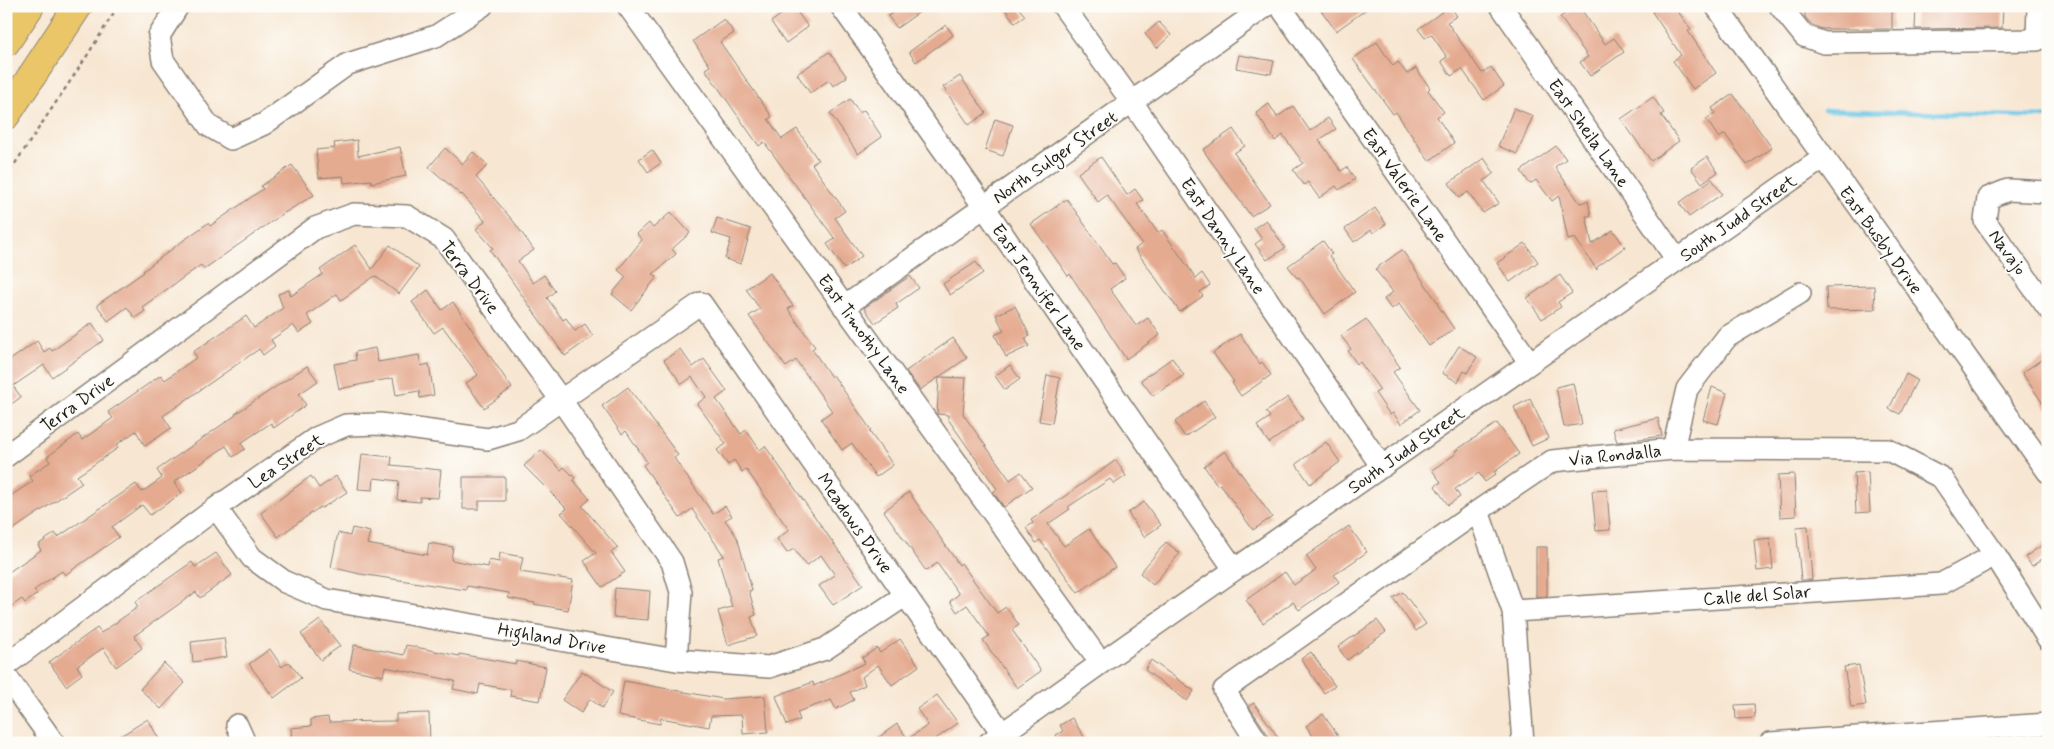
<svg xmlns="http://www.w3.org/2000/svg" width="2054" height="749" font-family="Mynerve,sans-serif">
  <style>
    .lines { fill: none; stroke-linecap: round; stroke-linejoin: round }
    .stream { stroke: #68c5e6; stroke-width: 4.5 }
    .building { fill: #e5ab91 }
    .minor-casing { stroke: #8a8176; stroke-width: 24 }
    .major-casing { stroke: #8a8176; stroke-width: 30 }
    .path { stroke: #8a8176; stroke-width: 2.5; stroke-dasharray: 4 4; stroke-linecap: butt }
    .minor { stroke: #fff; stroke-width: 21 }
    .major { stroke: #ebc669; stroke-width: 28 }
    .labels { text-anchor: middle; stroke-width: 4; stroke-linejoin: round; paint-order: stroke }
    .street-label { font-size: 18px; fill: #1c1c1c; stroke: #fdfcf7 }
  </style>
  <rect width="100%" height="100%" fill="#fdfcf7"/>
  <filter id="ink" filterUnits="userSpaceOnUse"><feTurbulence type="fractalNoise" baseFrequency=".02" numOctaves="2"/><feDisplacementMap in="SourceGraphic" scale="10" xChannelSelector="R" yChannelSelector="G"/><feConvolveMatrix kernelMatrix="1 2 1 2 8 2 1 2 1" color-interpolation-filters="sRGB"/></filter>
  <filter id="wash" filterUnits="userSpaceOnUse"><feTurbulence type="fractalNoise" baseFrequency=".0096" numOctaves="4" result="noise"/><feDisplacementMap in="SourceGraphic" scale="20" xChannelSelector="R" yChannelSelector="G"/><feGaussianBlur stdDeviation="1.12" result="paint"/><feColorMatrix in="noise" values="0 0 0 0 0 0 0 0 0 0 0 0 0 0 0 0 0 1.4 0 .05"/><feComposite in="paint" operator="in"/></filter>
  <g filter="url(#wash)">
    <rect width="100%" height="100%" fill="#f7e6d1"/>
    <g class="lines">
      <path class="stream" d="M1824,110l224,7"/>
    </g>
    <g id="blocks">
      <path class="building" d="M793,6l15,21 -22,16 -15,-21z
        M902,6h26l-31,22 -9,-12z
        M1003,6h14l8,10 -10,7z
        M1318,6h53l-35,25z
        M1450,6l7,10 -10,6 35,51 9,-6 13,19 -20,14 -22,-31 -11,7 -10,-15 6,-4 -16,-23 -6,4 -7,-9z
        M1576,6h3l26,38 9,-6 10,14 -34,24 -10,-14 8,-5 -28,-40z
        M1660,6h14l17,23 -3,2 28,42 -23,16 -20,-28 8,-6 -29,-43z
        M1805,6h87v23h-70l-10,-4 -7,-8z
        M1916,6h87l-1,22 -87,1z
        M724,19l10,14 -14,9 52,75 -4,2 14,20 15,-10 21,31 -6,4 33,47 -10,7 27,38 -18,13 -17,-25 8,-5 -71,-97 -5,4 -54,-77 5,-3 -17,-25z
        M1159,22l12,13 -14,13 -12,-14z
        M946,25l7,10 -37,27 -7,-10z
        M1377,42l16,24 5,-4 9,12 9,-6 14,20 -2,2 16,22 -7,5 17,26 -25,18 -33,-49 -3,2 -40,-55z
        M829,52l18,25 -14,9 -4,-6 -19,13 -13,-19z
        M1239,55l35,6 -3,13 -35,-6z
        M960,76l26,37 -17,12 -26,-38z
        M1733,94l39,54 -25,17 -22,-31 -6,4 -13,-19 9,-6 -3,-5z
        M1653,97l11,16 -3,2 18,26 -28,20 -30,-42z
        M850,99l10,14 4,-3 18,27 -24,17 -28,-41z
        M1269,104l8,13 16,-11 17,25 18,-13 8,11 -17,11 22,31 6,-4 8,12 -16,11 -3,-4 -17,12 -11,-16 -4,3 -11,-15 10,-7 -20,-28 -8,6 -19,-28z
        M1514,108l19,8 -16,38 -19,-8z
        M995,119l18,6 -10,31 -18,-6z
        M1233,129l12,17 -11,7 36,51 -19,12 -48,-66z
        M357,140l1,16 42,-9 6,29 -34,7 -1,-3 -27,3 -1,-7 -24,2 -3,-28 19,-2 -1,-5z
        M1556,146l10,13 -11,8 25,36 8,-2 3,15h-5l6,28 21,-14 12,17 -28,20v3l-22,-32 -7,2 -9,-44 -7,5 -16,-21 -6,4 -9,-13z
        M445,148l18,16 10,-12 15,13 -12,12 38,45 20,28 -16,11 15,22 11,-8 11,16 -8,7 16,22 3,-2 9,13 10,-7 8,12 -28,20 -75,-106 3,-2 -17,-19 9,-8 -23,-27 -1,1 -32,-28z
        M652,150l9,13 -13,9 -9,-13z
        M1101,157l26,38 8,-6 8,11 -6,4 21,29 4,-3 34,48 6,-5 8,12 -10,7 3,4 -23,16 -45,-63 7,-5 -35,-49 -9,7 -20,-29z
        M1707,157l11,15 -16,11 -11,-15z
        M1484,158l10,15 -10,8 15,22 -16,10 -15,-21 -9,6 -10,-15z
        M292,165l22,30 -33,20 -77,54 -3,-4 -59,42 3,4 -10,7 -8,-11 -19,14 -11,-16 47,-33 -1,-1 41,-31 24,-17 2,3 53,-37 -2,-3z
        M1712,179l10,15 -33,23 -10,-14z
        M1067,199l45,65 3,-1 10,15 -15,11 26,37 12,-8 12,17 -34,24 -56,-85 -2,2 -37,-52z
        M1375,208l11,16 -13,9 -2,-3 -17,12 -9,-13z
        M671,212l19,21 -18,16 4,5 -23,20 4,3 -26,33 -19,-16 14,-17 -8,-7 24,-30 -5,-6 12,-11 4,5z
        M717,218l34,11 -10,35 -16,-5 6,-20 -19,-6z
        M1266,220l19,28 -18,12 -12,-16 7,-5 -8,-11z
        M1323,241l9,13 -3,2 26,36 -30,22 -26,-37 -2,1 -9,-12z
        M1525,243l13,19 -28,20 -13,-19z
        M355,245l17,24 18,-24 29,22 -20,27 -24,-18 -34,24 -4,-6 -30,21 6,9 -14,9 -6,-8 -22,15 4,6 -12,9 -4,-6 -96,67 8,12 -26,18 -9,-15 -20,14 2,3 -41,28 5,7 -71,48 -5,-7v-25l27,-18 -4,-5 21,-14 -3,-5 31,-23 4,6 31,-22 -5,-6 53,-37 4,5 32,-23 -4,-5 53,-36 8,12 29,-20 -5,-14 11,-4 2,6 32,-22 -3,-4z
        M1402,250l36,53 -1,1 17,25 -25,17 -30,-42 -8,5 -7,-10 9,-7 -18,-23z
        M976,262l7,11 -33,22 -7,-11z
        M770,273l23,33 -5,3 27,38 -3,2 19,28 2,-2 38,55 -2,1 24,34 -17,12 -24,-34 -10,7 -21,-31 11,-8 -36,-51 -10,7 -37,-51 11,-7 -14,-20z
        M1560,275l12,18 -14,9 3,5 -19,12 -15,-21z
        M910,276l9,12 -23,16 2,4 -23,15 -11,-15z
        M1874,286l1,23 -48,1 -1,-23z
        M428,290l14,20 11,-8 59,86 -28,20 -18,-25 12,-8 -35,-48 -9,6 -22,-31z
        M1015,306l15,30 -5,2 4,8 -23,11 -11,-22 9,-4 -8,-16z
        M1366,319l34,48 -7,5 27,38 -19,14 -8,-11 -3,2 -15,-22 5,-3 -20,-28 -3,2 -9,-13 3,-2 -10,-13z
        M92,323l12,17 -52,37 -8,-12 -31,21 8,11 -15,11v-45l31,-22 7,11 6,-4 2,3z
        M1240,334l20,30 2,-2 9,13 -30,21 -9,-13 2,-1 -21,-29z
        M953,338l14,20 -47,32 -14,-19z
        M1459,346l18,11 -10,16 -3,-2 -6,11 -16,-9z
        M375,348l3,14 41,-7 2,11 8,-2 5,31 -14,3 -1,-7 -23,4 -3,-17 -54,11 -5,-25 22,-4 -1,-8z
        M680,349l13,18 11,-8 23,32 -11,8 25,35 5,-4 14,20 5,-4 98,139 -30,20 -14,-19 16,-11 -14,-20 -15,11 -12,-17 -7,4 -10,-14 12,-9 -43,-61 -4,3 -8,-12 -6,5 -11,-15 9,-6 -29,-40 9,-7 -14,-20 -10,7 -18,-24z
        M2048,355v56l-26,-38z
        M1172,358l12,17 -31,21 -12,-16z
        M1010,365l10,14 -15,11 -10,-14z
        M307,366l11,15 -19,13 7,11 -32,23 -3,-5 -30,20 4,6 -12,8 -7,-11 -52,36 8,11 -32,22 -8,-10 -30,22 7,10 -54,38 -3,-4 -28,19 3,4 -12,9 -3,-4 -16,11v-36l35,-24 -3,-5 17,-12 3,4 78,-53 6,8 20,-14 -5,-8 79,-55 -1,-1z
        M1906,374l11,6 -17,34 -11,-5z
        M1047,375l13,3 -8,45 -13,-2z
        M939,377l27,1 -3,36 47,66 11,-8 11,15 -28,20 -11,-15 4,-3 -49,-70v-4l-11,-1z
        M1573,383l9,41 -18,3 -8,-40z
        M628,387l50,68 -4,3 39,56 12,-8 7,10 -7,4 12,17 15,53 -3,1 7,24 -5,2 6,19 -29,9 -10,-34 14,-4 -14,-49 6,-2 -32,-47 -12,9 -37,-53 4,-3 -21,-31 -4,3 -20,-28z
        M1712,387l15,6 -9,31 -15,-4z
        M1288,397l15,22 -34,24 -12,-17 13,-9 -4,-5z
        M1530,399l19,39 -17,8 -18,-39z
        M1204,401l11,16 -30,20 -10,-15z
        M1658,418l4,18 -45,6 -4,-13z
        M1497,423l22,31 -25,18 2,2 -11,8 -6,-9 -24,16 5,8 -12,8 -13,-19 6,-4 -9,-12 25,-17 -2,-2z
        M1326,442l14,20 -30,22 -14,-20z
        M541,450l20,20 3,-3 11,11 -2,2 17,19 -8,7 36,42 -7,4 14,20 -23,15 -18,-26 12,-8 -35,-40 6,-4 -43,-43z
        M1225,451l47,66 -19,13 -33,-46 -2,2 -14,-20z
        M362,454l30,3 -1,8 50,5 -3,28 -18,-1v5l-23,-2 2,-19 -25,-3 -1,12 -15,-1z
        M1116,460l10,16 -12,8 -4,-5 -42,28 2,2 -22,15 16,22 25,-17 26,38 -37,26 -38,-53 -4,3 -10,-15 7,-5 -2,-3z
        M1868,472l2,40 -14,1 -2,-40z
        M1794,474l2,42 -16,1 -2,-42z
        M311,476l8,12 17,-12 11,16 -25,16 -2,-1 -42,30 -17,-24z
        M463,477h42v24h-26v8h-16z
        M1607,490l3,40 -14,1 -4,-40z
        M909,492l50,73 2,-2 36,50 9,-6 13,18 -7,5 29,41 -24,17 -34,-48 6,-4 -22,-31 -10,7 -7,-11 9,-7 -22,-31 -11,8 -42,-60z
        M1144,502l17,23 -17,12 -16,-24z
        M1349,526l18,26 -33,23 5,7 -40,28 -6,-8 -30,21 -17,-23 39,-28 9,13 22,-15 -10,-14z
        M1808,526l4,54h-11l-5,-53z
        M352,528l18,4 -3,12 60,11 2,-12 24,4 -2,13 37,7 1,-7 10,2 1,-9 23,4 -3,15 53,8 -5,30 -34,-6 1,-1 -27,-5 1,-5 -42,-7 -1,4 -106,-16 -29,-7 7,-34 12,3z
        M1770,538l3,31 -16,2 -3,-31z
        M2048,541v14l-16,11 -7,-9z
        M1166,542l14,11 -27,32 -13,-12z
        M1536,547h11v49l-11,1z
        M216,553l16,22 -32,23 -4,-6 -62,44 8,12 -26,19 -13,-19 -26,18 5,8 -16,12 -17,-24 48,-34 4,5 37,-26 -3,-5 57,-40 3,5z
        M615,588l35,3 -2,29 -35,-3z
        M1403,592l23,32 -10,7 -23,-33z
        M320,620l20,26 -19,14 -20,-26z
        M1377,620l9,12 -39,28 -9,-13z
        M224,638l3,19 -34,5 -2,-20z
        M900,639l19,27 -27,19 -14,-20 -16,12 3,8 -15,7 4,8 -18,9 -5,-9 -34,12 3,8 -13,5 -11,-29 37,-14 1,4 51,-23 -3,-5 15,-10 3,5z
        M354,645l50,10 2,-10 53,11v-2l57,10v-3l30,6 -6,34 -30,-5 1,-6 -31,-6 -2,10 -25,-5 2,-8 -70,-14 -2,9 -34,-7z
        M270,649l12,18 7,-5 12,16 -27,20 -25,-34z
        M1311,652l24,34 -11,7 -23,-34z
        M1151,660l43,31 -7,10 -42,-31z
        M164,663l21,20 -24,26 -21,-20z
        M1859,665l7,40 -15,2 -7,-40z
        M582,671l31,21 -11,16 -12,-9 -9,14 -19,-13z
        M624,681l99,18 42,-3 3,36 -25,2 -1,-19 -31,1 -2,11 -48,-9 -1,6 -42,-8z
        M937,695l21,28 -28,20h-59l26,-19 11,15 20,-14 -11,-16z
        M1254,703l28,40h-12l-1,-7 -20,-30z
        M1754,704l1,14 -19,1 -1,-14z
        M429,713l1,30h-138l-1,-15 20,-2v-7l17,-2 1,5 67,-1v-7z
        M1323,714l20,29h-25l-12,-17z
        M1072,718l16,25h-27l-5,-8 7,-4 -3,-6z
        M148,719l13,24h-52z"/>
    </g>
  </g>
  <g filter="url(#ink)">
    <use href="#blocks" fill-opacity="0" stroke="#8a8176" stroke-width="1"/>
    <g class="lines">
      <g class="minor-casing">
        <path id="minor" d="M178,6l-19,30 4,24 46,66 22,13 33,-15 84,-60 88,-28 46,-30
          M628,6l473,657
          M841,6l143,201 250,362
          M1063,6l69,96 250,365
          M1280,6l250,357
          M1501,6l176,254
          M1716,6l332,466
          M1780,6l24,30 20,7 213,-3 1,-34
          M2048,192l-40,-2 -20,8 -3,23 63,87
          M844,307l422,-301
          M1673,449l14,-60 40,-52 73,-44
          M6,456l309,-228 39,-14 53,2 37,23 117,161 111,162 9,30 -5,68
          M216,508l36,50 33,24 42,18 349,60 93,7 56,-18 81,-54
          M1478,511l35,100 10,132
          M1513,611l428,-27 54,-29
          M6,665l210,-157 100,-70 30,-13 34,-1 108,15 30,-9 183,-127 308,440
          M6,676l48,67
          M237,725l8,18
          M989,743l112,-80 722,-505
          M1258,743l-34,-53 254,-179 74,-50 121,-12 215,1 54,28 53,77 53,84
          M1770,743l278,-19"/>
      </g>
      <g class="major-casing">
        <path id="major" d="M6,42l24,-36
          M6,115l72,-109"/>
      </g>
      <path class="path" d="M6,177l79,-118 33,-53"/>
      <use href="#minor" class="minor"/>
      <use href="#major" class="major"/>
    </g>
  </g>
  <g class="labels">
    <g class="street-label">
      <text transform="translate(1589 133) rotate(55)" y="6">East Sheila Lane</text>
      <text transform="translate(1055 157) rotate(-35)" y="6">North Sulger Street</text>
      <text transform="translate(1405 185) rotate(55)" y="6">East Valerie Lane</text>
      <text transform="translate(1738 218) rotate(-35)" y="6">South Judd Street</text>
      <text transform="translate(1223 236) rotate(56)" y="6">East Danny Lane</text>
      <text transform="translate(1881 240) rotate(54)" y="6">East Busby Drive</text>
      <text transform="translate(2008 252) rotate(54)" y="6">Navajo</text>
      <text transform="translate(470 277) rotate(53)" y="6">Terra Drive</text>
      <text transform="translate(1039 287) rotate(55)" y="6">East Jennifer Lane</text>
      <text transform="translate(864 334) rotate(54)" y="6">East Timothy Lane</text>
      <text transform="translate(77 403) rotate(-36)" y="6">Terra Drive</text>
      <text transform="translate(1406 450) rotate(-35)" y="6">South Judd Street</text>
      <text transform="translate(1615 455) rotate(-6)" y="6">Via Rondalla</text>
      <text transform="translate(286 461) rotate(-33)" y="6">Lea Street</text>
      <text transform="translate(855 523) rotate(55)" y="6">Meadows Drive</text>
      <text transform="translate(1757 595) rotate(-4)" y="6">Calle del Solar</text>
      <text transform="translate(552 638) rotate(10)" y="6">Highland Drive</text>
    </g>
  </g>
  <rect width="2054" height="749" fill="none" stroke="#fdfcf7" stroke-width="25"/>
</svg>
